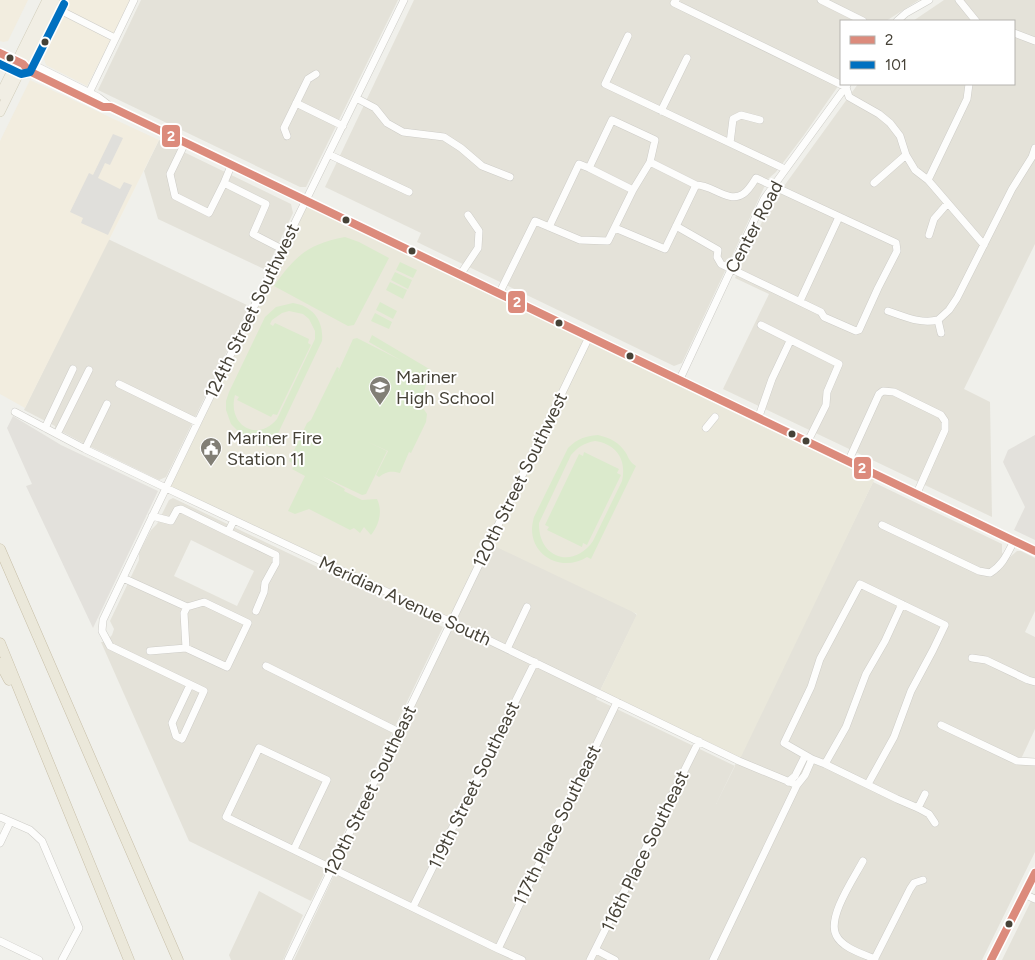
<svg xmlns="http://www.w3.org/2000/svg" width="1035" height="960" font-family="Figtree,sans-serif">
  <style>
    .residential { fill: #e4e2d9; fill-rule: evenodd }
    .commercial { fill: #f2eddf }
    .industrial { fill: #e3e1dc }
    .education { fill: #eae8db }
    .green { fill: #dbeacc; fill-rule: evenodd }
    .parking { fill: #e0dfdb }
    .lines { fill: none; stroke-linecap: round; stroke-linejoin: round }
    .minor-casing { stroke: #cdccc7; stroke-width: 8 }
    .major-casing { stroke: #d1cdba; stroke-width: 10 }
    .highway-casing { stroke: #c7bea7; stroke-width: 11 }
    .minor { stroke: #fdfdfc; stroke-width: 7 }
    .major { stroke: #f1eee4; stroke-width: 9 }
    .highway { stroke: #ebe8da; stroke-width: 10 }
    .bus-1-casing { stroke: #fff; stroke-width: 11 }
    .bus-2-casing { stroke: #fff; stroke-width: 11 }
    .bus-1 { stroke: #dc8b7c; stroke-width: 8 }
    .bus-2 { stroke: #0070c0; stroke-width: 8 }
    .bus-dot { fill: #464237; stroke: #fff; stroke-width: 2 }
    .labels { text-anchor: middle; stroke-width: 4; stroke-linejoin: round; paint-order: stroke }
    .street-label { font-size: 18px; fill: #464237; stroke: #fff }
    .poi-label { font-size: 18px; fill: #464237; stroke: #fff; text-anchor: start }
    .line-badge { stroke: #fff; stroke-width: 2 }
    .badge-label { font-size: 14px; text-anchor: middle; font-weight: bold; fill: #fff }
  </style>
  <rect width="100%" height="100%" fill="#f0f0eb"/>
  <path class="residential" d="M141,0h257l-92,187h-6l-202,-97z
    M414,0h505l-33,21h-45v61l-37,53 -28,37 -8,7 -86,184 -8,3 -257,-124 4,-9 -96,-46z
    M944,0h91v244l-71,145 26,13 2,115 -269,-128 46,-95 -34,-16 39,-81 10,-11 74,-102h156v-63h-101z
    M159,140l132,64 2,9 -27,57 -108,-51 -14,-48z
    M108,239l141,67 -83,171 -7,3 -76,-37 -28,-15v-2l-31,-16z
    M873,482l129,62v9l8,4 7,-6h4l14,7v53l-10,21 10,5v92l-14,30 14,7v86l-53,108h-688l211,-448 132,103 -41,84 139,67 -19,38z
    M173,498l270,129 -132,274 -122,-60 -88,-199h5l6,-7 2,-6 -4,-8 29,-61v-7l12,-23 6,-6 12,-24zM191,540l63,31 -17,35 -63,-30z
    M259,891l44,24 -20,45h-52l-2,-5z
    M1035,893v67h-33z"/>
  <path class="commercial" d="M0,0h28l-20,41 -5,1 -3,-1z
    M65,0h69l-15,29 -5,5 -27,52 -41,-21 -5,-15z
    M30,80l129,60 -134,268 -25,-14v-253z"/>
  <path class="industrial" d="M13,416l48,29 97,46 -65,137 -67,-142 6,-2 -25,-56z
    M1035,435v105l-21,-10 11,-23 -22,-45 5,-12z"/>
  <path class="education" d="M306,202l570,274 -137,285 -140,-68 38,-79 -147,-70 -39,78 -285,-134z"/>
  <path class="green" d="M345,237l14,5 30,16 -35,67 -6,1 -74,-40c21,-30 34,-42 71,-49z
    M400,262l17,8 -4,8 -17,-8z
    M395,272l17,8 -4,9 -17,-9z
    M390,282l17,8 -4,9 -17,-9z
    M380,302l17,9 -4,8 -17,-9z
    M293,303c20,3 31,18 29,38l-51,107 -6,-3 5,-10 -11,3 -14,-3 -8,-5 -6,-6 -5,-14v-9l3,-9 36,-75 11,-10zM289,311l14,3 6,5 6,12v8l-38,80c-20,24 -50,6 -42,-24l4,2 -2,3 34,17 2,-3 4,1 34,-70 -3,-2 1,-4 -34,-16 -2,3 -3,-2 -21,42 23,-46 10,-7z
    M375,313l17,9 -3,7 -18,-8z
    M372,335l59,35 -3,6 -7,29 6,9 -1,8 -15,31 -2,-1 -9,21c-9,-2 -13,-2 -21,4l-3,-2 12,-24 -20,-9 19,9 -21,43 -4,1 -40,-19 23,13 -1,2 18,9 15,-1c6,12 2,26 -6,36l-7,-8 -4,6 -6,-5 -4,2 -41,-21 -14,5 -7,-3 17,-35 -13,-7 2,-2v-3l-5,-3 18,-38 4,-3 26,-53 2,1 -1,4 15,-33 4,-1 45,23 -33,-19z
    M598,435c12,3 21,7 28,18 3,6 4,9 10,13l-45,93 -4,-2c-23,15 -55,1 -55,-28 0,-4 1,-8 2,-12l34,-69c9,-9 17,-12 30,-13zM595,441c21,3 32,18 27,40l-29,60c-20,29 -55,17 -54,-18l32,-68c7,-8 13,-12 24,-14z
    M584,452l35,17 -2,4 4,2 -34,70 -4,-2 -1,4 -35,-17 2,-3 -4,-2 34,-71 4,2z"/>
  <path class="parking" d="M113,134l10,4 -13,27 -5,-2 -7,15 22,11 4,-7 8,3 -24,50 -27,-12 2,-5 -13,-6 19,-39 4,2z"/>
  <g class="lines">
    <g class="minor-casing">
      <path id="minor" d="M676,0l-2,3 172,84 3,10 30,17 11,9 10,13 6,19 9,15 13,10 56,65
        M821,0l42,21
        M959,0l17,21
        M52,6l63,32
        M897,21l9,-8 23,-13
        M1014,33l21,8
        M628,36l-23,48 180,85
        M0,53l23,11h9l66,33 13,10 120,59 804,385
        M23,64l6,7 74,36h8
        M89,93l45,-93
        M356,98l19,10 12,15 16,9 41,5 17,11 21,18 28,11
        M296,103l47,23
        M661,111l26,-53
        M287,136l-3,-8 24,-49 8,-5
        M185,143l-15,31 5,22 34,17 15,-30 42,21 -13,30 29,15
        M730,143l3,-24 8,-4 19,5
        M330,155l79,37
        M928,180l39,-81 2,-15
        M224,183l7,-17
        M874,183l32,-28
        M633,190l17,-28
        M676,226l42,24 -1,7 4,7 100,48 3,5 32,14 3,-1 19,-42 19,-37 -1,-8 -140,-65c-3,5 -8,13 -13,16 -14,10 -32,-10 -47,-9
        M549,227l30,-63 10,4
        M929,235l5,-16 13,-15
        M460,275l18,-27 1,-17 -11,-16
        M499,294l36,-73 45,19 28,1 25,-51 -44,-22 23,-48 43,20 -5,22 46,23 -31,64 -50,-21
        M800,301l39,-84
        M888,311c18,6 32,13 50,9
        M938,320l11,-10 8,-12 55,-109 20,-32 3,-9
        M938,320l3,13
        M761,325l78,39 -12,28 -1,13 -19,38
        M679,381l85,-182 83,-114
        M119,384l78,38
        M15,412l70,37 81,39 285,134 288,139 58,24
        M758,419l14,-40 18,-38
        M45,428l28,-59
        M706,428l9,-11
        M57,434l32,-64
        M85,449l22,-45
        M848,462l31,-68 4,-3 11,1 47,23 4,6v9l-28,63
        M152,516l19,5 6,-11 4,-1 47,23 6,-12
        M882,525l97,46 11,2c13,-8 17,-19 24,-32
        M228,532l48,23v8l-11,20 -1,9 -8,19
        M123,578l64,29 17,-5 44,21 -21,44 -41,-19 -2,-35 3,-6
        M507,649l20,-42
        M150,651l36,-3
        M972,658l14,2 42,20 7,2
        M266,666l133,66
        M190,685l-18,38 4,13 6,3 22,-48 -94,-45 -8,-15 1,-11c98,-208 200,-413 301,-620
        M941,725l76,36 18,1
        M825,764l21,-37 20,-53 19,-33 17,-37
        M788,782l7,-6 10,-20
        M868,784l26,-47 17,-46 22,-41 12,-25 -85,-41 -40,75 -9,28 -27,56 28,16 13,5 72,35 21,9 11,6 6,9
        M918,808l7,-14
        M0,817l30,13 12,11 37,87 -17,32
        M0,843l10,-21
        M294,849l33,-69 -68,-32 -33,69 272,132 24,11
        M863,861c-9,17 -36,56 -27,74 6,13 27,19 39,24
        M1024,894l11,5
        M413,907l122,-245
        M0,941l39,19
        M498,949l119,-247
        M596,950l19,10
        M288,960l301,-623
        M590,960l109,-219
        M713,960l84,-175 8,-10 7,-16
        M874,960l36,-71 4,-6 9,-3
        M991,960l44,-87"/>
    </g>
    <g class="major-casing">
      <path id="major" d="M0,95l47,-95
        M0,112l55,-112"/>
    </g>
    <g class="highway-casing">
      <path id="highway" d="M0,549l178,411
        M0,643l129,317
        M0,663l9,17"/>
    </g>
    <use href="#minor" class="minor"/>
    <use href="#major" class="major"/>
    <use href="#highway" class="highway"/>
    <g class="bus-1-casing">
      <path id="bus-1" d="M0,53l23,11 6,7 74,36h8l924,444
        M991,960l44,-87"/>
    </g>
    <g class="bus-2-casing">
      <path id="bus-2" d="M0,64l21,10 9,-2 34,-68"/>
    </g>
    <use href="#bus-1" class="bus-1"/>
    <use href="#bus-2" class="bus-2"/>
  </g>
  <defs>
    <g id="school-pin" transform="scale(1.125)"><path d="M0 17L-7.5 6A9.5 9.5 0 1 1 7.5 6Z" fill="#827f76" stroke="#fff"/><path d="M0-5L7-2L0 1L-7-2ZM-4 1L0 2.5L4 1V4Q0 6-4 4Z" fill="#fff"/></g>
    <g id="civic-pin" transform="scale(1.125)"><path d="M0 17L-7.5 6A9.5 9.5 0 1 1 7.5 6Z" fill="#827f76" stroke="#fff"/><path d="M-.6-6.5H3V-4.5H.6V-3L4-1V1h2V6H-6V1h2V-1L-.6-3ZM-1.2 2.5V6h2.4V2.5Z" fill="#fff"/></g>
  </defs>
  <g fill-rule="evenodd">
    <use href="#school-pin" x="380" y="387"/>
    <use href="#civic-pin" x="211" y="448"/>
  </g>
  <g class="bus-dot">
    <circle cx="45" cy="42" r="4.5"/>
    <circle cx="10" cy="58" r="4.5"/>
    <circle cx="346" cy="220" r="4.5"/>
    <circle cx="412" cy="251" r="4.5"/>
    <circle cx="559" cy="323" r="4.5"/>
    <circle cx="630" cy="356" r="4.5"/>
    <circle cx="792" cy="434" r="4.5"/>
    <circle cx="806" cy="441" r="4.5"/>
    <circle cx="1009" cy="924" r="4.5"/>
  </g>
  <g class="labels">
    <g class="street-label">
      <text transform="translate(754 227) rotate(-62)" y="6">Center Road</text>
      <text transform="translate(252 311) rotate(-64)" y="6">124th Street Southwest</text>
      <text transform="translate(520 480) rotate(-64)" y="6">120th Street Southwest</text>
      <text transform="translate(405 601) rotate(25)" y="6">Meridian Avenue South</text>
      <text transform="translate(474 785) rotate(-64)" y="6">119th Street Southeast</text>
      <text transform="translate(370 791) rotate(-64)" y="6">120th Street Southeast</text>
      <text transform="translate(557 825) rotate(-64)" y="6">117th Place Southeast</text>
      <text transform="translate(645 851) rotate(-64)" y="6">116th Place Southeast</text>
    </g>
    <g class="poi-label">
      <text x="396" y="383">Mariner<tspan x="396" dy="21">High School</tspan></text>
      <text x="227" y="444">Mariner Fire<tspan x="227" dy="21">Station 11</tspan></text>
    </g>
  </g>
  <g class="line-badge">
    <rect x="161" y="124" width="20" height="24" rx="5" fill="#dc8b7c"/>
    <rect x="507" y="290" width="19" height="24" rx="5" fill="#dc8b7c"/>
    <rect x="853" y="456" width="19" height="24" rx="5" fill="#dc8b7c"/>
  </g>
  <g class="badge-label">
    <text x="171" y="141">2</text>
    <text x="517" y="307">2</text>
    <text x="862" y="473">2</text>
  </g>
  <rect x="840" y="20" width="175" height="65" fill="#ffffff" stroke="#b5b3af"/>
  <rect x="850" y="36" width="25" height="8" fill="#dc8b7c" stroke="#b5b3af"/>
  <text x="885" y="45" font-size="15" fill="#464237">2</text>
  <rect x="850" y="61" width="25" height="8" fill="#0070c0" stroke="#b5b3af"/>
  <text x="885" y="70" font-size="15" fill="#464237">101</text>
</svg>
